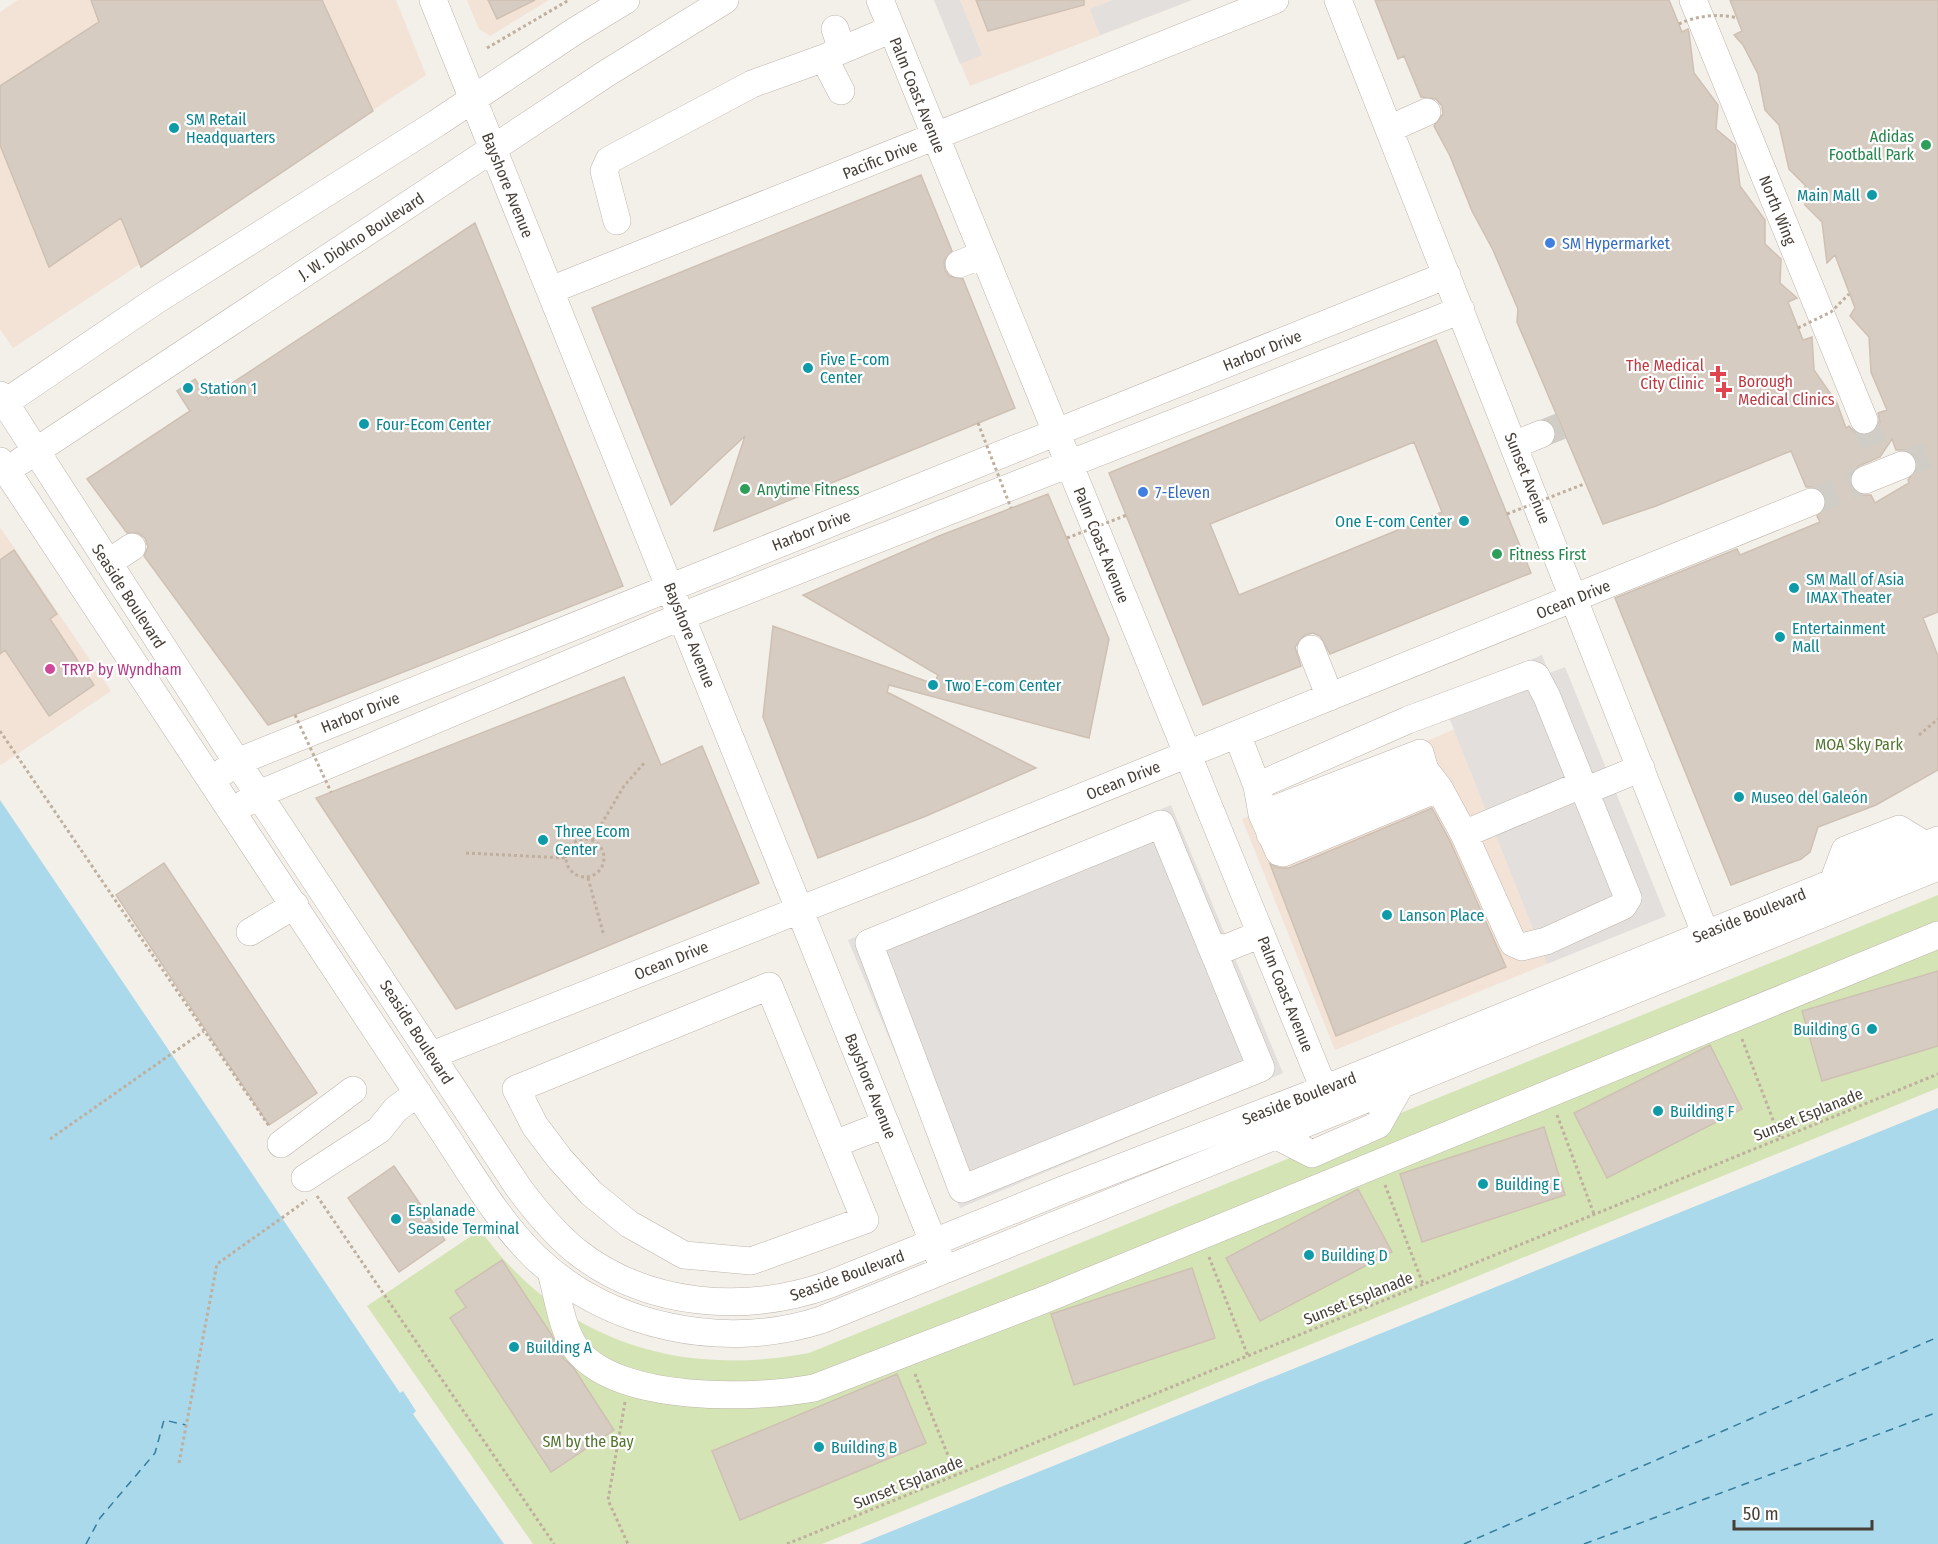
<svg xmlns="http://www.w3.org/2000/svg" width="1938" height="1544" font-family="'Fira Sans Condensed',sans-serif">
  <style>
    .commercial { fill: #f3e3d6 }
    .green { fill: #d5e4b5 }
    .parking { fill: #e2dfdd }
    .water { fill: #aad9eb }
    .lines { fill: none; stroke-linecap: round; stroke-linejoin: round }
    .ferry { stroke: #347d9c; stroke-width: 1.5; stroke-dasharray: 8 6; stroke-linecap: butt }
    .building { fill: #d7ccc2; stroke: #cec0b3; stroke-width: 1.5; fill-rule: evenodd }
    .minor-tunnel { stroke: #d0ccc6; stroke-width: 27; stroke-dasharray: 27 14; stroke-linecap: butt }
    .minor-casing { stroke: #beb5ac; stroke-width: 28 }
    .path { stroke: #bfaf9e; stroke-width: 3; stroke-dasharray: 3 3; stroke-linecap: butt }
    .minor { stroke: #fff; stroke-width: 27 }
    .path-bridge { stroke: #bfaf9e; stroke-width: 3; stroke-dasharray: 3 3; stroke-linecap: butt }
    .culture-dot { fill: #0f9aa8; stroke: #fff; stroke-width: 2 }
    .leisure-dot { fill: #2e9e5b; stroke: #fff; stroke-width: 2 }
    .shop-dot { fill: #3f7fe0; stroke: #fff; stroke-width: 2 }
    .health-dot { fill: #e0444e; stroke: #fff; stroke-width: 2 }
    .hotel-dot { fill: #d1479c; stroke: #fff; stroke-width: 2 }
    .labels { text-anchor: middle; stroke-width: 4.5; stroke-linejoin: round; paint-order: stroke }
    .street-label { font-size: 16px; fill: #463f38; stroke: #fff }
    .culture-label { font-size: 16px; fill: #0d838f; stroke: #fff; text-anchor: start }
    .leisure-label { font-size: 16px; fill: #27864d; stroke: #fff; text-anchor: start }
    .shop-label { font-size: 16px; fill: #366cbe; stroke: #fff; text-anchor: start }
    .health-label { font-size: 16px; fill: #be3a42; stroke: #fff; text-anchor: end }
    .hotel-label { font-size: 16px; fill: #b23c85; stroke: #fff; text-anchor: start }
    .park-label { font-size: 16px; fill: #52742f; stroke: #fff }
  </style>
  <rect width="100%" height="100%" fill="#f3efe9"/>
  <path class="commercial" d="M18,0h378l30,75 -413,273 -13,-19v-317z
    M467,0h82l-59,36 -11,-7z
    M934,0h258l-222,86z
    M0,527l111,164 -110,74 -1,-1z
    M1455,729l92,235 -212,86 -93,-231z"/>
  <path class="green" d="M1938,895v193l-1116,456h-289l-166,-238 113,-76c81,111 197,148 329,123z"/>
  <path class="parking" d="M934,0h26l22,55 -22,9z
    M1113,0h79l-92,35 -10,-26z
    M1542,655l7,18 16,-6 101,249 -119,48 -106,-267z
    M1171,805l112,268 -323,135 -112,-268z"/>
  <path class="water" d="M0,800l400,593 3,-2 13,20 -3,3 91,130h-504z
    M1938,1108v436h-1078z"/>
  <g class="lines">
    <path class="ferry" d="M86,1544l14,-26 55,-65 9,-33 22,5
      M1464,1544l474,-207
      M1584,1544l354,-132"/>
  </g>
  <path class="building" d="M91,0h231l51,111 -232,156 -20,-49 -72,49 -49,-122v-59l99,-64z
    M488,0h47l-38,19z
    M976,0h108v5l-96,26z
    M1375,0h294l13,32 6,-3 1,4 5,40 24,32 -2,24 19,16 5,41 25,34v24l16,15 -1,24 17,15 -9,4 15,38 9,-3 2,33 23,33 9,25 3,-2 6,7 7,3 14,-6 4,-8 -2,-9 9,-3 -16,-38 -2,-35 -19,-21 5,-8 -20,-53 -8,8 -5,-41 -17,-17v-20l-16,-16 -10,-44 -14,-15 -7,-36 -15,-29 -9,-10 8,-4 -12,-31h208v612l-15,6 15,38v114l-62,35 -58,22 -8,25 -9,7 -70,26 -116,-287 122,-49 3,6 80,-33 -3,-6 9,-11 -1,-9 -11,-9h-8l-15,-36 -135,55 -53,18 -86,-202 1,-13 -25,-59 -21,-39 -22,-55 -16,-30 9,-12 -1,-8 -6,-7 -15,-2 -17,-41 -6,3zM1892,439l4,11h9l7,3 5,7v8l-9,12 1,3 -34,20 -4,-8h-9l-7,-3 -5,-7v-8l9,-11 21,-9z
    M921,175l31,76 -8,10 1,9 4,6 14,3 52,129 -301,123 31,-95 -74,69 -79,-197z
    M475,223l148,363 -355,139 -124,-169 4,-9 -3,-9 -7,-5h-11l-40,-54 103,-68 -13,-20 18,-12 13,20z
    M1436,340l95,233 -201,81 -10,-18 -7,-3 -8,2 -10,12 6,19 -98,39 -94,-232zM1414,442l28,70 -203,83 -29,-71z
    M1048,494l61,145 -20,99 -200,-53 -2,7 149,76 -110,48 -108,42 -55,-141 10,-91 161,58 4,-9 -135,-80 136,-59z
    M14,550l43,64 -7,5 44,66 -45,31 -44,-66 -5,4v-94z
    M624,677l37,88 41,-19 57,137 -303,126 -140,-211z
    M1432,808l18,33 56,126 -170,69 -66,-172 9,4h10z
    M164,863l153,230 -48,32 -153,-230z
    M1938,971v75l-116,35 -20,-70z
    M1710,1045l32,64 -135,69 -33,-65z
    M1544,1127l21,68 -143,47 -22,-68z
    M394,1166l51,74 -46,32 -51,-74z
    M1358,1189l34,63 -132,69 -34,-63z
    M502,1260l49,74 13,25 9,8 41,63 -63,42 -101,-154 16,-11 -11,-16z
    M1192,1268l23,70 -141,47 -23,-71z
    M897,1374l29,69 -186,77 -28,-69z"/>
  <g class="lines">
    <path class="minor-tunnel" d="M1864,420l15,38
      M1541,434l20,-8
      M1902,465l36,-15
      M1811,502l54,-22"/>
    <g class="minor-casing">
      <path id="minor" d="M433,0l507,1259
        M880,0l444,1089
        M1338,0l373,948
        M1693,0l171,420
        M835,29l7,21 -18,8 17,33
        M842,50l50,-21
        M1389,129l38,-17
        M617,221l-13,-50 5,-11 143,-76 72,-26
        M959,264l24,-9
        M551,290l724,-290
        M0,395l237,367 281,425c17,23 35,45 58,64 71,56 169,63 252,34l232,-94 264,-102 614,-249
        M0,406l155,-105 282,-178 138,-92 51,-31
        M1514,445l27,-11
        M0,461l438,663c30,44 58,95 97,133 74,71 189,94 286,63l1117,-453
        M21,461l586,-388 118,-73
        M1865,480l37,-15
        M108,563l24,-16
        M1311,649l19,48
        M1237,734l20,52 5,28 17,38 4,1 156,-65
        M223,772l14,-10 1210,-487
        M1257,786l151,-66 123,-46 5,2 11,21 81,201 -5,8 -77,35 -24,6 -9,-4 -49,-109 -25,-46 -14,-18 -5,-17 -158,61
        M1585,791l56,-23
        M244,804l15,-10 423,-178 779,-306
        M1161,824l100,244 -299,121 -93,-246z
        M1270,834l140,-58
        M1464,834l119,-50
        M1833,882l12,-32 54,-21 26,16
        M250,932l45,-27
        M1210,944l14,5 37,-15
        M769,986l96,234 -114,41 -67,-6 -55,-31 -38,-31 -31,-34 -25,-33 -19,-37z
        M432,1055l484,-191 895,-362
        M1277,1136l35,18 66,-29 22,-39
        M281,1144l72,-54
        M834,1144l52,-20
        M305,1178l74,-48 17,-21 22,-16
        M551,1272c7,24 10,57 26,78 42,53 177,49 237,38l227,-87 897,-366"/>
    </g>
    <path class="path" d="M487,48l82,-48
      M0,731l269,395
      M1919,735l19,-16
      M566 858a19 19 0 1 1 38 0a19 19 0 1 1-38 0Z
      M592,840l32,-54 21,-24
      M466,853l100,5
      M588,878l16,58
      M1742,1039l38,99
      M1557,1115l37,99
      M50,1139l154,-108
      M1385,1185l38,99
      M317,1196l237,348
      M1209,1257l39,99
      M915,1374l41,101
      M625,1402l-17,98 20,44
      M179,1463l38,-199 90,-64
      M787,1544l1151,-470"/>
    <use href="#minor" class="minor"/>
    <path class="path-bridge" d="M1679,24c16,-8 40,-11 58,-6
      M1798,328l33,-16 18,-18
      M978,423l33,85
      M1507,514l77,-30
      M1067,538l60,-23
      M295,715l36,77"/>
  </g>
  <g class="culture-dot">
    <circle cx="174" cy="128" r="6"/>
    <circle cx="1872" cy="195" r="6"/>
    <circle cx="808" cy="368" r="6"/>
    <circle cx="188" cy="388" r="6"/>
    <circle cx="364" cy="424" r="6"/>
    <circle cx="1464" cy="521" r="6"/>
    <circle cx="1794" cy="588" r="6"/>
    <circle cx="1780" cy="637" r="6"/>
    <circle cx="933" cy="685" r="6"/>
    <circle cx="1739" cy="797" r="6"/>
    <circle cx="543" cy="840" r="6"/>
    <circle cx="1387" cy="915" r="6"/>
    <circle cx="1872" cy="1029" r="6"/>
    <circle cx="1658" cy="1111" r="6"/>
    <circle cx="1483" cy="1184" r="6"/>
    <circle cx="396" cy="1219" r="6"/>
    <circle cx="1309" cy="1255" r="6"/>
    <circle cx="514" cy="1347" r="6"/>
    <circle cx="819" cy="1447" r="6"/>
  </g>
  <g class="leisure-dot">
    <circle cx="1926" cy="145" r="6"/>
    <circle cx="745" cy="489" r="6"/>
    <circle cx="1497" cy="554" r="6"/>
  </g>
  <g class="shop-dot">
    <circle cx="1550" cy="243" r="6"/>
    <circle cx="1143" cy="492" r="6"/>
  </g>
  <g class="health-dot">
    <path d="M1715 365h6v6h6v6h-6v6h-6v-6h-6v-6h6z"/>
    <path d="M1721 381h6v6h6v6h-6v6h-6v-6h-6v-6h6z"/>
  </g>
  <circle class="hotel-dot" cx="50" cy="669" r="6"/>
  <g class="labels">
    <g class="street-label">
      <text transform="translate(918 95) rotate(68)" y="6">Palm Coast Avenue</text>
      <text transform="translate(880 159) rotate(-22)" y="6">Pacific Drive</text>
      <text transform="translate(508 185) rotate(68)" y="6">Bayshore Avenue</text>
      <text transform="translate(1778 210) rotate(68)" y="6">North Wing</text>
      <text transform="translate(361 236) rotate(-33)" y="6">J. W. Diokno Boulevard</text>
      <text transform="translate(1262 350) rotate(-22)" y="6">Harbor Drive</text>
      <text transform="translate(1528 478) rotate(68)" y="6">Sunset Avenue</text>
      <text transform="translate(811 530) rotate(-22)" y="6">Harbor Drive</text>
      <text transform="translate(1102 545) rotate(68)" y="6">Palm Coast Avenue</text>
      <text transform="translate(129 596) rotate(57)" y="6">Seaside Boulevard</text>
      <text transform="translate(1573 599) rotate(-22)" y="6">Ocean Drive</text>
      <text transform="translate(690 635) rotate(68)" y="6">Bayshore Avenue</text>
      <text transform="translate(360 712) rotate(-22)" y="6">Harbor Drive</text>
      <text transform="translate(1123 780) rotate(-22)" y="6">Ocean Drive</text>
      <text transform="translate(1749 915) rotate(-22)" y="6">Seaside Boulevard</text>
      <text transform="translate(671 960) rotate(-22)" y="6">Ocean Drive</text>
      <text transform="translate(1286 994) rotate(68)" y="6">Palm Coast Avenue</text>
      <text transform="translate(417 1032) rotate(57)" y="6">Seaside Boulevard</text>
      <text transform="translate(871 1086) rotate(68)" y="6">Bayshore Avenue</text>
      <text transform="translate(1299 1098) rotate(-21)" y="6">Seaside Boulevard</text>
      <text transform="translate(1808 1114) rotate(-22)" y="6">Sunset Esplanade</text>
      <text transform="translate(847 1275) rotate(-20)" y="6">Seaside Boulevard</text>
      <text transform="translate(1358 1298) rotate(-22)" y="6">Sunset Esplanade</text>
      <text transform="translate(908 1482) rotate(-22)" y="6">Sunset Esplanade</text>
    </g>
    <g class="culture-label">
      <text x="186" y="125">SM Retail<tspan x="186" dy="18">Headquarters</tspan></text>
      <text x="1860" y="201" text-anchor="end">Main Mall</text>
      <text x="820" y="365">Five E-com<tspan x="820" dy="18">Center</tspan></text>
      <text x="200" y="394">Station 1</text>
      <text x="376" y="430">Four-Ecom Center</text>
      <text x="1452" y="527" text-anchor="end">One E-com Center</text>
      <text x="1806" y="585">SM Mall of Asia<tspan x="1806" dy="18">IMAX Theater</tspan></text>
      <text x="1792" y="634">Entertainment<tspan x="1792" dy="18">Mall</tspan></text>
      <text x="945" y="691">Two E-com Center</text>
      <text x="1751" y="803">Museo del Galeón</text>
      <text x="555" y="837">Three Ecom<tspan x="555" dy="18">Center</tspan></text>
      <text x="1399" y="921">Lanson Place</text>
      <text x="1860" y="1035" text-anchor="end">Building G</text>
      <text x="1670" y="1117">Building F</text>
      <text x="1495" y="1190">Building E</text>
      <text x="408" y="1216">Esplanade<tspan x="408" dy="18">Seaside Terminal</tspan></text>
      <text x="1321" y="1261">Building D</text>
      <text x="526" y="1353">Building A</text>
      <text x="831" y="1453">Building B</text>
    </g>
    <g class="leisure-label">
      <text x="1914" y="142" text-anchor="end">Adidas<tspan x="1914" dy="18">Football Park</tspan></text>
      <text x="757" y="495">Anytime Fitness</text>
      <text x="1509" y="560">Fitness First</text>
    </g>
    <g class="shop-label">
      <text x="1562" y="249">SM Hypermarket</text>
      <text x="1155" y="498">7-Eleven</text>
    </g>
    <g class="health-label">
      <text x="1704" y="371">The Medical<tspan x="1704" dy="18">City Clinic</tspan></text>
      <text x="1738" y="387" text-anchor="start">Borough<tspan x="1738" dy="18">Medical Clinics</tspan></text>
    </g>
    <g class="hotel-label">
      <text x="62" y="675">TRYP by Wyndham</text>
    </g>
    <g class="park-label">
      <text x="1859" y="750">MOA Sky Park</text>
      <text x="588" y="1447">SM by the Bay</text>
    </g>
  </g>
  <path d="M1734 1520v9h138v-9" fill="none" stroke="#463f38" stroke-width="3"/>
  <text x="1743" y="1520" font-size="18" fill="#463f38" stroke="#ffffff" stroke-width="4.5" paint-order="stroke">50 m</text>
</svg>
